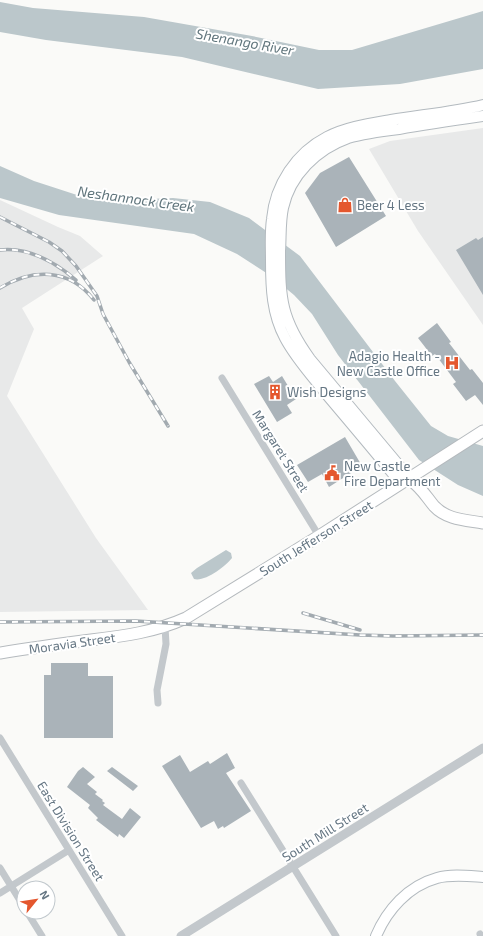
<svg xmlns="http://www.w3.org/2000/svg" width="483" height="936" font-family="'Exo 2',sans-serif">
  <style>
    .built { fill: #e8e9e9 }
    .water { fill: #bbc7cb }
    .building { fill: #aab3b9 }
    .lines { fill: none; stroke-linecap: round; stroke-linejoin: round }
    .secondary-casing { stroke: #b3babf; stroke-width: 12 }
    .primary-casing { stroke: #b5babe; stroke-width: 13 }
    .minor { stroke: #c3c8cc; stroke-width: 7 }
    .tertiary { stroke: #c3c8cc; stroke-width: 9 }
    .secondary { stroke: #fff; stroke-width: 10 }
    .primary { stroke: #fff; stroke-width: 11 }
    .rail-casing { stroke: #a2aab0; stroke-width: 3.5 }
    .rail { stroke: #fff; stroke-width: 2; stroke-dasharray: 6; stroke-linecap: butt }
    .labels { text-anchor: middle; stroke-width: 4; stroke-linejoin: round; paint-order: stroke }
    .poi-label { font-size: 13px; fill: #657683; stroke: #fff; text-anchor: start }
    .street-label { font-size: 13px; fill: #657683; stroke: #fff }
    .water-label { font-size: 14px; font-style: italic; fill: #60757c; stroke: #fff }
  </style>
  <rect width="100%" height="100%" fill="#fafaf8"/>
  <path class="built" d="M483,128v197l-65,-94 -49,-82 21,-8z
    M0,200l58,27 22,9 23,20 -81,52 12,21 -27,67 89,142 52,72 -148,2z"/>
  <path class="water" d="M0,2l33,6 111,9 108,19 67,14h33l131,-39v58l-83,15 -82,5 -136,-32 -136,-17 -46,-8z
    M0,166l34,15 43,14 47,5 49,-2 37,4 39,16 51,38 95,125 36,45 17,10 35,10v50l-25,-11 -39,-25 -81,-105 -26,-41 -18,-19 -23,-19 -34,-22 -43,-20 -135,-19 -59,-17z
    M226,550l5,3 1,5c-7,9 -27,24 -38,21l-3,-6 6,-5z"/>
  <path class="building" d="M349,157l37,59 -50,31 -31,-54 15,-20z
    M483,237v58l-27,-45 20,-12 2,2z
    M437,323l14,19 -2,1 21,27 2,-1 11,14v22l-8,-10 -9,6 -13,-17 3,-2 -21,-28 -3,2 -14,-18z
    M269,376l4,6 9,-6 14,23 -9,6 5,8 -15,9 -23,-38z
    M345,437l17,29 -33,21 -7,-13 -14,8 -11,-17z
    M51,663h37v13h25v62h-69v-63h7z
    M227,753l8,15 -9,5 25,38 -27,17 -1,-2 -5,3 -4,-8 -13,7 -39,-62 18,-11 10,17 18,-11 2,3z
    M83,767l12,10 -8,7 10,8 -2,2 8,6 -1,1 3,2 -2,2 19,14 8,-11 11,9 -17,21 -5,-4 -1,3 -22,-17 2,-2 -10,-10 2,-3 -23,-18 11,-16z
    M112,767l26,19 -5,5 -26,-20z"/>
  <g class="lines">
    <g class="secondary-casing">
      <path id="secondary" d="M409,479l-15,-4c-22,-27 -44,-53 -66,-79 -15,-19 -32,-37 -43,-58 -13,-24 -14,-50 -14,-77 0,-14 -1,-28 1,-42 3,-34 24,-66 55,-82 20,-10 41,-13 64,-17 30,-5 62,-8 92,-15
        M409,479l-7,-10 -92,-110c-29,-40 -30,-60 -30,-108 1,-15 0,-29 3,-43 7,-33 34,-59 65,-70 17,-5 34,-7 51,-9 28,-5 56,-9 84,-13
        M376,936c11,-26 32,-50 61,-58 14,-4 31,-2 46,-1"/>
    </g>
    <g class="primary-casing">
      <path id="primary" d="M409,479c12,8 16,16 25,27 13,14 32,14 49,17
        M0,653c30,-5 60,-9 91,-13 33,-4 64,-8 95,-22l133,-82 164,-105"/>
    </g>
    <path class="minor" d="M222,378l97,158
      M158,703l-1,-13 9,-46 -1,-17
      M0,738l122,198
      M241,783l95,153
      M0,868l24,39
      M0,893l69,-43
      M27,912l15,24
      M480,934l1,2"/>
    <path class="tertiary" d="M181,936l302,-188"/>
    <use href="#secondary" class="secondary"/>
    <use href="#primary" class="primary"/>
    <g class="rail-casing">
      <path id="rail" d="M0,217l49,25 13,9 14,15 21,30 6,18 26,48 39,64
        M0,250c28,-3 55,12 76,30
        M0,288c33,-20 69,-20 94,12
        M303,613l57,17
        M0,622l136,-1 224,14 33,1 90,-1"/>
    </g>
    <use href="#rail" class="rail"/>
  </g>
  <defs>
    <g id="shop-bare" transform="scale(1.2)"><path d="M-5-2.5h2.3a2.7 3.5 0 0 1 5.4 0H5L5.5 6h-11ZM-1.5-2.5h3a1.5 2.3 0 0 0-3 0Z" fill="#e4572e" stroke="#fff" stroke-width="2.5" paint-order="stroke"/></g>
    <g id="hospital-bare" transform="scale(1.2)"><path d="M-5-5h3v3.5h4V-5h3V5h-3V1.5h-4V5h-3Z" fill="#e4572e" stroke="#fff" stroke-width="2.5" paint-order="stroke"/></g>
    <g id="building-bare" transform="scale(1.2)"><path d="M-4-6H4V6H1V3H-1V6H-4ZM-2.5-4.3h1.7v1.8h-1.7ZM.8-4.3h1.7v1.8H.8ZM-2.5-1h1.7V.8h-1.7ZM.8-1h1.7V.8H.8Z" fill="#e4572e" stroke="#fff" stroke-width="2.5" paint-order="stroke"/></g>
    <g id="civic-bare" transform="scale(1.2)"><path d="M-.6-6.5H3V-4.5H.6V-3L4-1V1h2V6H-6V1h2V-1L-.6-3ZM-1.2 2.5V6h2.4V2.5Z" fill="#e4572e" stroke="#fff" stroke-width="2.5" paint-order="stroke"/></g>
  </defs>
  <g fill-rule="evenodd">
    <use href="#shop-bare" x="345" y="205"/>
    <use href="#hospital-bare" x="452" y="363"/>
    <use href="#building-bare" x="275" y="392"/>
    <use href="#civic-bare" x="332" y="473"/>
  </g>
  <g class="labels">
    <g class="poi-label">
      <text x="357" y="210">Beer 4 Less</text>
      <text x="440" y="361" text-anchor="end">Adagio Health -<tspan x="440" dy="15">New Castle Office</tspan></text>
      <text x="287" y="397">Wish Designs</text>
      <text x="344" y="471">New Castle<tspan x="344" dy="15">Fire Department</tspan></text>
    </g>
    <g class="street-label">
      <text transform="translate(281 451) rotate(58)" y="5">Margaret Street</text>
      <text transform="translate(316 538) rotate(-32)" y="5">South Jefferson Street</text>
      <text transform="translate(72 643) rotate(-8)" y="5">Moravia Street</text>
      <text transform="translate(71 831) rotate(58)" y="5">East Division Street</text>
      <text transform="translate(325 832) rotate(-32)" y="5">South Mill Street</text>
    </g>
    <g class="water-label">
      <text transform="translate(245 42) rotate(10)" y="5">Shenango River</text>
      <text transform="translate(136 199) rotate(8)" y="5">Neshannock Creek</text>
    </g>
  </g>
  <g transform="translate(36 900) rotate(60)"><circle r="19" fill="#ffffff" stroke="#c1c8cd"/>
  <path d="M0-3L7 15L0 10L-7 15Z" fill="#e4572e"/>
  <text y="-6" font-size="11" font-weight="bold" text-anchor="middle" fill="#657683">N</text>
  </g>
</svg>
